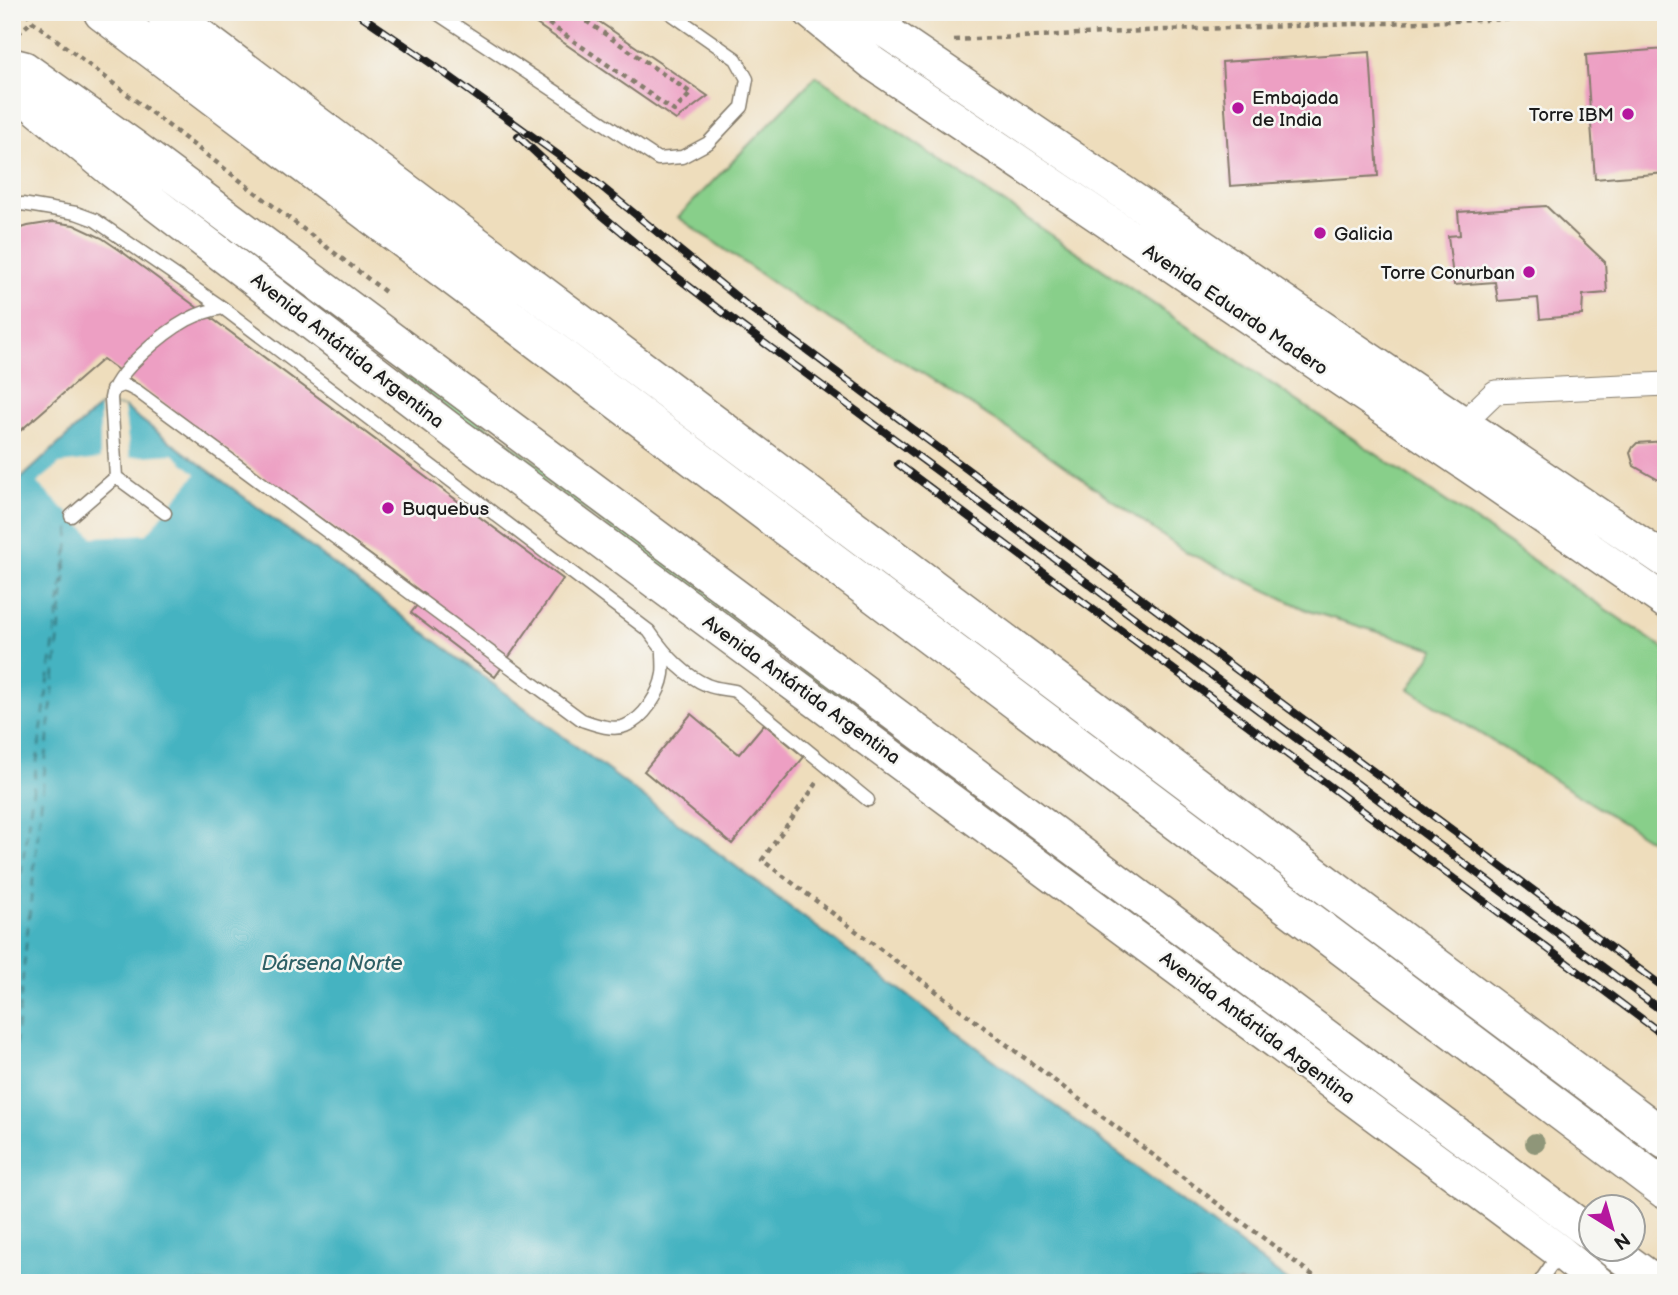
<svg xmlns="http://www.w3.org/2000/svg" width="1678" height="1295" font-family="'Balsamiq Sans',sans-serif">
  <style>
    .green { fill: #88cf8a; stroke: #527653; stroke-width: 2 }
    .water { fill: #45b3c1; stroke: #30686e; stroke-width: 2 }
    .pier { fill: #eeddbc }
    .lines { fill: none; stroke-linecap: round; stroke-linejoin: round }
    .ferry { stroke: #2e6066; stroke-width: 2; stroke-dasharray: 9 7; stroke-linecap: butt }
    .building { fill: #ed9fc3 }
    .lane-casing { stroke: #857c6c; stroke-width: 15 }
    .street-casing { stroke: #857c6c; stroke-width: 25 }
    .secondary-casing { stroke: #857c6c; stroke-width: 36 }
    .highway-casing { stroke: #857c6c; stroke-width: 41 }
    .path { stroke: #857c6c; stroke-width: 4.5; stroke-dasharray: 5 5; stroke-linecap: butt }
    .lane { stroke: #fff; stroke-width: 12 }
    .street { stroke: #fff; stroke-width: 23 }
    .secondary { stroke: #fff; stroke-width: 33 }
    .highway { stroke: #fff; stroke-width: 38 }
    .rail-casing { stroke: #1c1c1c; stroke-width: 8 }
    .rail { stroke: #f6f6f2; stroke-width: 5; stroke-dasharray: 16; stroke-linecap: butt }
    .tree { fill: #8f9679 }
    .poi-dot { fill: #b5179e; stroke: #f6f6f2; stroke-width: 2.5 }
    .labels { text-anchor: middle; stroke-width: 5; stroke-linejoin: round; paint-order: stroke }
    .poi-label { font-size: 19px; fill: #1c1c1c; stroke: #f6f6f2; text-anchor: start }
    .street-label { font-size: 19px; fill: #1c1c1c; stroke: #f6f6f2 }
    .water-label { font-size: 21px; font-style: italic; fill: #2e6066; stroke: #f6f6f2 }
  </style>
  <rect width="100%" height="100%" fill="#f6f6f2"/>
  <filter id="ink" filterUnits="userSpaceOnUse"><feTurbulence type="fractalNoise" baseFrequency=".0143" numOctaves="2"/><feDisplacementMap in="SourceGraphic" scale="14" xChannelSelector="R" yChannelSelector="G"/><feConvolveMatrix kernelMatrix="1 2 1 2 8 2 1 2 1" color-interpolation-filters="sRGB"/></filter>
  <filter id="wash" filterUnits="userSpaceOnUse"><feTurbulence type="fractalNoise" baseFrequency=".00686" numOctaves="4" result="noise"/><feDisplacementMap in="SourceGraphic" scale="28" xChannelSelector="R" yChannelSelector="G"/><feGaussianBlur stdDeviation="1.57" result="paint"/><feColorMatrix in="noise" values="0 0 0 0 0 0 0 0 0 0 0 0 0 0 0 0 0 1.4 0 .05"/><feComposite in="paint" operator="in"/></filter>
  <g filter="url(#wash)">
    <rect width="100%" height="100%" fill="#eeddbc"/>
    <path class="green" d="M816,76l850,574v200l-257,-161 26,-40 -126,-38 -125,-60 -137,-97 -125,-81 -123,-72 -121,-84z
      M104,141l966,719 -6,7 -966,-718z"/>
    <path class="water" d="M100,406l24,1 1167,876h-1279v-796z"/>
    <path class="pier" d="M100,406l24,1 6,50 43,-3 23,20 -49,60 -54,3 -56,-54 23,-19 40,-5z"/>
    <g class="lines">
      <path class="ferry" d="M12,937l55,-387
        M12,1078l59,-557"/>
    </g>
    <g id="blocks">
      <path class="building" d="M519,12h66l123,84 -32,24z
        M1666,49v124l-71,6 -9,-124z
        M1370,52l8,124 -148,10 -8,-124z
        M1546,206l59,56 2,31 -24,2 -1,20 -42,4 -2,-21 -40,3 -3,-19 -41,3 -6,-49 12,-1 -2,-23z
        M53,222l21,3 28,13 19,13 442,328 -68,98 -84,-64 14,-18 -322,-236 -91,79v-207l16,-5z
        M1666,441v43l-32,-18 -4,-13 3,-6 4,-4z
        M691,714l48,40 25,-30 40,33 -72,87 -88,-73z"/>
    </g>
  </g>
  <g filter="url(#ink)">
    <use href="#blocks" fill-opacity="0" stroke="#857c6c" stroke-width="2"/>
    <g class="lines">
      <g class="lane-casing">
        <path id="lane" d="M435,12l223,147 24,-2 26,-14 34,-36 5,-28 -11,-20 -67,-47
          M887,32l17,-20
          M12,208l10,-4 54,9 19,7 128,88 426,323c15,22 34,44 58,54 9,4 19,4 28,6l133,109
          M112,390c12,-7 13,-5 25,1l445,329c12,4 30,11 43,6 19,-7 35,-33 38,-52 1,-7 0,-15 0,-22
          M116,477l-5,-79c3,-25 54,-66 76,-78 11,-6 23,-10 36,-12
          M116,477l49,36
          M71,516l45,-39
          M1539,1283l21,-31"/>
      </g>
      <g class="street-casing">
        <path id="street" d="M1463,423l32,-31 171,-8"/>
      </g>
      <g class="secondary-casing">
        <path id="secondary" d="M810,12l64,52 607,410 185,128
          M852,12l35,20 779,529
          M12,65l12,3 109,78 1457,1087
          M12,88l99,82 345,264 1104,818 38,31
          M1612,1250l45,33"/>
      </g>
      <g class="highway-casing">
        <path id="highway" d="M103,12l1563,1178
          M165,12l1501,1128"/>
      </g>
      <path class="path" d="M27,12l5,9 356,273
        M532,12l142,99 17,-18 -118,-81
        M18,34l14,-13
        M954,40l212,-10 347,-11 2,-7
        M817,783l-55,77 561,423"/>
      <use href="#lane" class="lane"/>
      <use href="#street" class="street"/>
      <use href="#secondary" class="secondary"/>
      <use href="#highway" class="highway"/>
      <g class="rail-casing">
        <path id="rail" d="M356,12l76,52 165,119 152,124 917,682
          M518,136l85,80 62,52 56,43 218,161 727,542
          M898,464l768,573"/>
      </g>
      <use href="#rail" class="rail"/>
    </g>
    <circle class="tree" cx="1535" cy="1143" r="10"/>
  </g>
  <g class="poi-dot">
    <circle cx="1238" cy="108" r="7"/>
    <circle cx="1628" cy="114" r="7"/>
    <circle cx="1320" cy="233" r="7"/>
    <circle cx="1529" cy="272" r="7"/>
    <circle cx="388" cy="508" r="7"/>
  </g>
  <g class="labels">
    <g class="poi-label">
      <text x="1252" y="104">Embajada<tspan x="1252" dy="22">de India</tspan></text>
      <text x="1614" y="121" text-anchor="end">Torre IBM</text>
      <text x="1334" y="240">Galicia</text>
      <text x="1515" y="279" text-anchor="end">Torre Conurban</text>
      <text x="402" y="515">Buquebus</text>
    </g>
    <g class="street-label">
      <text transform="translate(1236 309) rotate(34)" y="7">Avenida Eduardo Madero</text>
      <text transform="translate(348 350) rotate(38)" y="7">Avenida Antártida Argentina</text>
      <text transform="translate(802 689) rotate(36)" y="7">Avenida Antártida Argentina</text>
      <text transform="translate(1258 1027) rotate(37)" y="7">Avenida Antártida Argentina</text>
    </g>
    <g class="water-label">
      <text x="332" y="970">Dársena Norte</text>
    </g>
  </g>
  <rect width="1678" height="1295" fill="none" stroke="#f6f6f2" stroke-width="42"/>
  <g transform="translate(1612 1228) rotate(143)"><circle r="33" fill="#f6f6f2" stroke="#9f9f9c" stroke-width="2"/>
  <path d="M0-5L12 26L0 18L-12 26Z" fill="#b5179e"/>
  <text y="-10" font-size="19" font-weight="bold" text-anchor="middle" fill="#1c1c1c">N</text>
  </g>
</svg>
